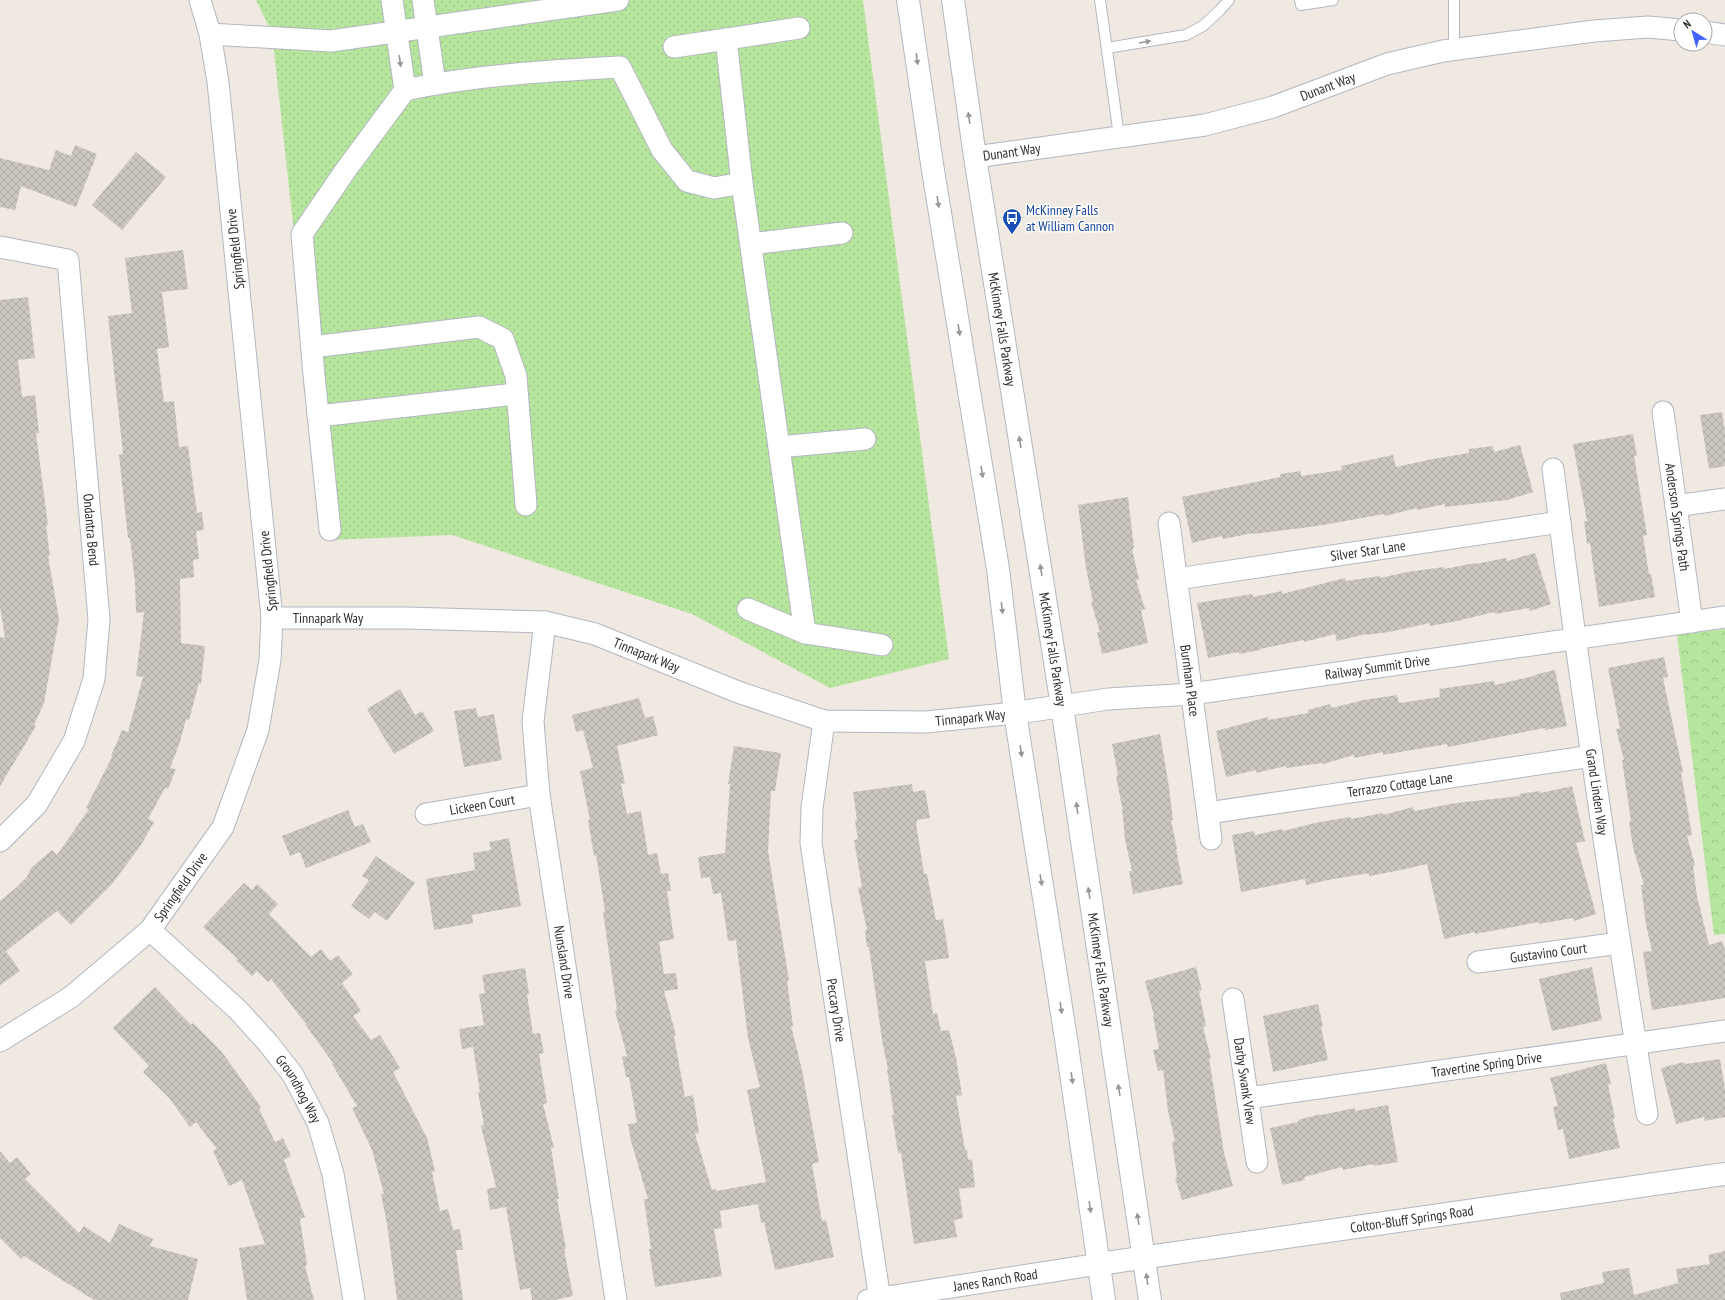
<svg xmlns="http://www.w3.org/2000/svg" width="1725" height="1300" font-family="'PT Sans Narrow',sans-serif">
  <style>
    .grass { fill: url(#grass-dots) }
    .forest { fill: url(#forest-crowns) }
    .building { fill: url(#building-cross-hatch) }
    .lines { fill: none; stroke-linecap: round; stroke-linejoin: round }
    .service-casing { stroke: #b4b7c1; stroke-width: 12 }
    .minor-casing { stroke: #b4b7c1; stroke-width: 23 }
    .tertiary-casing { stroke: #b4b7c1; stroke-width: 24 }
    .secondary-casing { stroke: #b4b7c1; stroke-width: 24 }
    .service { stroke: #fff; stroke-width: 10 }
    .minor { stroke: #fff; stroke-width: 21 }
    .tertiary { stroke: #fff; stroke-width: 22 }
    .secondary { stroke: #fff; stroke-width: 22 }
    .oneway { fill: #969696 }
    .labels { text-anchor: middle; stroke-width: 3; stroke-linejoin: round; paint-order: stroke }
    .street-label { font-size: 14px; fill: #2e2e2e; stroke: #fff }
    .transit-label { font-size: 14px; fill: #164399; stroke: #fff; text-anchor: start }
  </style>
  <defs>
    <pattern id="grass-dots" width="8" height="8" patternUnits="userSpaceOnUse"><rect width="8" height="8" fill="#b6e59e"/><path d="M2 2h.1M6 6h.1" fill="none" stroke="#9dc588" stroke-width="1.8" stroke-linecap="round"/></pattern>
    <pattern id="forest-crowns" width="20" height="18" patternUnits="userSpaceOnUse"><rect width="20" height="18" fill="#b6e59e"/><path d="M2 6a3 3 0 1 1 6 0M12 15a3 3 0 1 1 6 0" fill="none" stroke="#9dc588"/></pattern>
    <pattern id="building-cross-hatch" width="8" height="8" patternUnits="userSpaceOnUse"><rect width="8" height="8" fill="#cbc7bf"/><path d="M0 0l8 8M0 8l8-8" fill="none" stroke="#afaba4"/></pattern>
  </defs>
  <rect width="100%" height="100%" fill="#efe9e1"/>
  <path class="grass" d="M256,0h607l86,659 -119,29 -138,-74 -240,-79 -124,5 -56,-507z"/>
  <path class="forest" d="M1725,629v305l-11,1 -37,-300z"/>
  <path class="building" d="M75,145l22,9 -21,53 -55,-21 -6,24 -15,-3v-49l49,12 7,-20 15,6z
    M136,152l30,25 -44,53 -30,-25z
    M183,250l5,39 -26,3 7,55 -12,2 7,53 10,-1 5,46 9,-1 9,67 5,-1 2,18 -8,1 3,28 -6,1 1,17 -14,2 1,64 24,3 -4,38 -2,-1 -10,37 -3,-1 -6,23 -10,26 6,1 -8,20 -3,-1 -17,31 6,3 -13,23 -29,39 -41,41 -14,-14 -51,40 14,20 -20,14v-84l17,-14 10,-10 4,-9 21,-18 5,5 32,-46 -3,-1 26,-51 -1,-1 11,-26 6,2 15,-55 -7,-1 8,-64 -8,1 -1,-30 -5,-45h-2l-9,-83 4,-1 -15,-138 24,-3 -7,-55z
    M28,297l7,61 -17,2 4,37 13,-2 4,38h-3l12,92h-2l4,31h-2l11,63 -15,84 -10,22 2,1 -36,60v-149l5,1 -5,-32v-306z
    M1722,412l3,20v34l-16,3 -9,-54z
    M1633,434l4,22h-3l13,79 -4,1 6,38h2l4,23 -56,10 -9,-64 -3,1 -3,-23h3l-14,-77z
    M1520,445l13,47 -26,8 -62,7v-3l-28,6v-2l-32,8 -1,-2 -67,12 -64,8v-1l-30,6 -1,-3 -30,7 -10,-46 98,-20v-3l21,-3v5l41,-6 -1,-4 52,-11 3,12 37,-8 36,-6v-4l24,-3 1,6z
    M1128,497l6,51 -2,1 7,30 -3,1 9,29 -4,1 7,33 -46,11 -5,-22h3l-9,-30h2l-7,-34 -8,-63z
    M1535,553l16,51 -21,7 -1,-3 -34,6 -1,-2 -41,10 -23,4v-3l-41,9 -23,3v-1l-29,7 -2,-7 -31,8v-2l-44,9v1l-21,4v-2l-31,6 -11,-55 55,-9 1,3 29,-6v3l63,-16 1,3 34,-5v2l27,-6 37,-5v2l31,-6v1l31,-6 1,3z
    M1664,657l4,20 -5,1 20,94 -2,1 11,62 -5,1 8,29 -2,1 4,30 12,49 13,-4 3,9v48l-73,12 -9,-58 9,-1 -6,-26 -5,-40h3l-11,-38 -4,-25 2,-1 -9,-61h2l-8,-31 4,-1 -12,-60z
    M1555,670l12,56 -22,4v-2l-97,19 -1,-3 -64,11v-3l-28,6 -1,-3 -31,9 -1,-1 -35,5 -1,-2 -30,7v-3l-30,7 -10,-46 52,-14v3l40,-7v-3l22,-6 1,4 33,-8 33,-5 2,8 41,-6 -1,-8 55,-8 1,4 39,-9v-1z
    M400,689l15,26 7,-4 12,20 -40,23 -27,-45z
    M639,698l6,20 8,-2 5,19 -41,11 8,37 -4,1 6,30 14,-3 7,44 9,-2 4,21 7,-1 3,18h-4l7,48 -15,3 5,32 12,-1 2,16 -14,2 12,44 -2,1 11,61 8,-2 6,38 -4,1 17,56 4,-1 1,2 49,-9 -19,-92 13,-3 -12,-49 -12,-98 -8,1 -7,-48 -8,1 -3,-17 -9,1 -3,-21 27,-4 5,-69h-2l6,-38 47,7 -6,38h-4l-3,60 21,129 -2,1 6,45h-2l11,44 17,92 -7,2 10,57 4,-1 8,37 -59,13 -11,-48 -3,1 -3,-19 -38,7 2,17 -8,1 8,47 -67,11 -6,-38h2l-7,-50h4l-17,-58 -3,-17 9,-1 -8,-46h-3l-4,-20 5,-1 -12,-45 2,-1 -14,-98 2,-1 -9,-56 -2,1 -6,-36h2l-10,-49 13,-3 -10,-38 -7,2 -4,-17z
    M476,708l2,9 16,-3 8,46 -38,7 -10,-56z
    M1160,734l9,53 4,33h-2l6,29h-1l7,35 -50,10 -4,-23h3l-7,-31 -3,-33 -6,-31 2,-1 -6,-31z
    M912,784l1,8 12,-2 5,28 -13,2v3h-1l8,51h3l9,46 7,-1 6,39 -24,3 8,53 4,-1 4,18 8,-1 7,28 6,37 -6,1 9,54h2l1,10 4,-1 3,28 -16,2 4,29 -9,2 3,17 -43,7 -13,-91h-3l-6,-38h2l-7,-46h1l-6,-29 -13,-93h-2l-2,-17h2l-9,-42 4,-1 -8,-47 4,-1 -3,-18 2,-1 -4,-28z
    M1572,786l13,55 -9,2 20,71 -22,7 -1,-3 -34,6v-2l-64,12v-2l-31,7 -17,-75 -26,6 -32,6v-3l-41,7 -22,5 -1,-6 -64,13 -9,-57 22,-4 1,4 27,-6 1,2 32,-8 35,-6 1,2 32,-6v2l30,-8 1,4 42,-8 64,-7 -1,-2 21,-3 1,2z
    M348,810l7,17 8,-3 8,18 -65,26 -6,-16 -10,4 -8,-20z
    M509,838l12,68 -49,9 1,8 -39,7 -8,-51 49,-9 -2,-17 18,-3 -2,-8z
    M376,856l39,27 -28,38 -12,-9 -6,7 -18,-13 18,-26 -7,-4z
    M244,883l8,7 5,-6 21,20 -9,10 42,43 10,-8 9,12 8,-6 15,19 -11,9 19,28 -8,5 18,24 9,-5 20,33 -7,4 34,66 8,33 -3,1 8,39 8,-2 5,21 7,-1 3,21h-7l7,50h-66l-10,-76 -6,-30h3l-12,-44 -20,-42 5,-2 -25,-42 1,-1 -28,-39h1l-35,-45 -3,3 -11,-11 -5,5 -16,-16 2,-1 -35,-32z
    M1196,967l6,23 -3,1 7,35 -3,1 8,31h-2l15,95 9,33 -51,14 -7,-22 2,-1 -5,-35 3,-1 -7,-30 -5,-41 -5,1 -5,-21 6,-1 -6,-33h1l-9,-35z
    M1592,967l10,53 -50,11 -13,-52z
    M525,968l4,26h-2l6,40 7,-1 4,20 -5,1 8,49 -4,1 11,44h-3l8,51h-2l9,50h-2l9,47 -18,4h-23l-2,-12 -10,2 -14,-83 -16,3 -3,-21 9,-2 -15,-61 3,-1 -6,-33h2l-7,-45 -11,2 -3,-20 25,-4 -5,-31 6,-1 -3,-18z
    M155,987l36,38 2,-2 29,29 39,55 -2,2 16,33 8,-4 8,18 -7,4 21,57 -5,2 7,46 -2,1 9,34h-67l-8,-52 26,-4 -23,-64 -13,6 -16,-35 4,-2 -21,-27 -6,5 -20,-28 -27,-27 6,-6 -36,-38z
    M1318,1004l5,22 -2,1 7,33 -55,12 -10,-56z
    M1720,1059l5,30v28l-20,4 -1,-4 -28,7 -15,-56 23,-6 1,2z
    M1606,1063l5,21 -3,1 7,33 -2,1 7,29 -51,11 -6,-30 -5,1 -5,-23 5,-1 -8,-28z
    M1388,1105l10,57 -24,4v-2l-31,6 -1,-3 -38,10 1,3 -23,5 -12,-57 28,-6v-2l23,-6v1l34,-7v3z
    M0,1151l10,12 7,-6 14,17 -6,5 54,54 5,-7 26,17 9,-19 34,15 -3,7 48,13 -10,41h-94l-70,-44 -3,3 -21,-21z
    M1725,1251v49h-90l-1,-5 44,-12 -2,-14 34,-5 -2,-9z
    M1629,1268l6,32h-74l-1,-7 44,-10 -2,-11z"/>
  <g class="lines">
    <g class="service-casing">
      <path id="service" d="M1100,0l19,136
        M1300,0l1,5 32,-5
        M1454,0v50
        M1107,48l79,-13 17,-9 17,-16 9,-10"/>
    </g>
    <g class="minor-casing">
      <g id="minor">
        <path d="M392,0l13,90"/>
        <path d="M423,0l12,84"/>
        <path d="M1705,32l20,3"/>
        <path d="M210,34l121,7 287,-41"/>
        <path d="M726,39l16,144"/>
        <path d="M674,47l125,-19"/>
        <path id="s1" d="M975,157l230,-32 68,-18 114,-43 56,-13 151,-20 54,-4 33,3"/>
        <path d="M751,244l91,-11"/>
        <path id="s2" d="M0,247l68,13 31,359 -5,60 -20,62 -37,63 -37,37"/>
        <path d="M312,347l167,-20 24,12 13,37 10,129"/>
        <path id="s3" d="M1663,412l29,210"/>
        <path d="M318,416l198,-22"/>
        <path d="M779,447l86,-8"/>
        <path id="s4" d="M1553,469c27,215 59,430 94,645"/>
        <path d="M1676,506l49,-7"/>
        <path id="s5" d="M1169,523l42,316"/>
        <path d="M330,530l-16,-155 -12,-141 43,-63 60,-81c70,-15 143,-19 215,-23l42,83 25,31 27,7 28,-5 63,450 77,12"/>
        <path id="s6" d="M1177,579l383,-57"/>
        <path d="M748,609l57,24"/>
        <path id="s7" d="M272,618h135l138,4 50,12 143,58 86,29 102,1 89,-9"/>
        <path id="s8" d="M545,622l-12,99 6,74 77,505"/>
        <path id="s9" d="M1062,706l46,-7 84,-5 533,-77"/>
        <path id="s10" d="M824,721l-12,87 -1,35 69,457"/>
        <path id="s11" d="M1208,813l384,-57"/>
        <path id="s12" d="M426,814l113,-19"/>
        <path id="s13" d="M150,930l88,80 30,33 25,32 25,48 15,51 21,126"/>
        <path id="s14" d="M1478,962l142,-19"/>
        <path id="s15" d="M1233,999l24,163"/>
        <path id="s16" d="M0,1041l71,-44 79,-67 73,-103 35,-97 12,-70 2,-42 -54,-536 -8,-48 -10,-34"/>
        <path id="s17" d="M1248,1098l477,-67"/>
        <path id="s18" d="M868,1300l231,-36"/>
      </g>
    </g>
    <g class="tertiary-casing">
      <g id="tertiary">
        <path id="s19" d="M1099,1264l626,-90"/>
      </g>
    </g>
    <g class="secondary-casing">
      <g id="secondary">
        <path d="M908,0l24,164 66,405 17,144 51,326 38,261"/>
        <path id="s20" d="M953,0l22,157 87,549 88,594"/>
        <path d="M1015,713l47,-7"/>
      </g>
    </g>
    <use href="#service" class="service"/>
    <use href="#minor" class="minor"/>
    <use href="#tertiary" class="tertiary"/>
    <use href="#secondary" class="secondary"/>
  </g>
  <defs><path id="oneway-solid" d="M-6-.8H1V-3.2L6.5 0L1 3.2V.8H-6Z"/></defs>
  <g class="oneway">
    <use href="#oneway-solid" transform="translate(1145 42) rotate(-10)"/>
    <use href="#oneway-solid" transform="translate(917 59) rotate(82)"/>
    <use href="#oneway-solid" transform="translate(400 61) rotate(82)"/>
    <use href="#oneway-solid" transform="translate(969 118) rotate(-98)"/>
    <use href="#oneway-solid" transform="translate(938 202) rotate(81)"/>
    <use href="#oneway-solid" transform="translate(959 330) rotate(81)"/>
    <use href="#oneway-solid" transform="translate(1020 442) rotate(-99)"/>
    <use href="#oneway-solid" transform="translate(982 472) rotate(81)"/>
    <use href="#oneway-solid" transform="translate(1041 570) rotate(-99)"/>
    <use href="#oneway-solid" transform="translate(1002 608) rotate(83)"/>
    <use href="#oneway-solid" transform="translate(1021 751) rotate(81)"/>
    <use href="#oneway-solid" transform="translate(1077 808) rotate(-98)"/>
    <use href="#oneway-solid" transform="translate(1041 880) rotate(81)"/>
    <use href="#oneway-solid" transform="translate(1089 893) rotate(-99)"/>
    <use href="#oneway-solid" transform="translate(1061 1008) rotate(81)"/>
    <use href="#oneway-solid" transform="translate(1072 1078) rotate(82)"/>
    <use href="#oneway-solid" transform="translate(1119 1090) rotate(-99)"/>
    <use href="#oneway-solid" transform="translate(1090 1207) rotate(82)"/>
    <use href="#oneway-solid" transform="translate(1138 1219) rotate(-99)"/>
    <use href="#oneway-solid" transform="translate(1147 1279) rotate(-98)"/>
  </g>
  <defs>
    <g id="bus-pin" transform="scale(1)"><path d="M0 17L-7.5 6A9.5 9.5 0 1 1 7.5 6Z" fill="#1a4fb4" stroke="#fff"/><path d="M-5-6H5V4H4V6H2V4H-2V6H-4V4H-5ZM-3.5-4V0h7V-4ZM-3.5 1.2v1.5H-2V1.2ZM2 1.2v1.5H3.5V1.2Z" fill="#fff"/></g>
  </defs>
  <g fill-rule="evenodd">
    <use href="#bus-pin" x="1012" y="218"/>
  </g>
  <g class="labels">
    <g class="street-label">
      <text dy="5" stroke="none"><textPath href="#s1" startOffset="361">Dunant Way</textPath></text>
      <text dy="5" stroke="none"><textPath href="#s1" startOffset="37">Dunant Way</textPath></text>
      <text transform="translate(235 249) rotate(-96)" y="5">Springfield Drive</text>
      <text dy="5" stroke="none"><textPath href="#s20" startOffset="333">McKinney Falls Parkway</textPath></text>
      <text dy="5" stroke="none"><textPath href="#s3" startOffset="106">Anderson Springs Path</textPath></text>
      <text dy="5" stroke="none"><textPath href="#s2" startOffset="340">Ondantra Bend</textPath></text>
      <text dy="5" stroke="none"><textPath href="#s6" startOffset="193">Silver Star Lane</textPath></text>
      <text transform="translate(268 571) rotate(-96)" y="5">Springfield Drive</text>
      <text dy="5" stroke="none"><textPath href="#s7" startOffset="56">Tinnapark Way</textPath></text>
      <text dy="5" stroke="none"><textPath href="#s20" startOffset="657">McKinney Falls Parkway</textPath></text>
      <text dy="5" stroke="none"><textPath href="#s7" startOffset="380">Tinnapark Way</textPath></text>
      <text dy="5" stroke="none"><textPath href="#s9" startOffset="318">Railway Summit Drive</textPath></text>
      <text dy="5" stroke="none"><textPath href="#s5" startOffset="159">Burnham Place</textPath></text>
      <text dy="5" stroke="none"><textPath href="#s7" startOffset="716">Tinnapark Way</textPath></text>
      <text dy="5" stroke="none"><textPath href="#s11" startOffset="194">Terrazzo Cottage Lane</textPath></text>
      <text dy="5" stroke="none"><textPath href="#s4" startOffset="326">Grand Linden Way</textPath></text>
      <text dy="5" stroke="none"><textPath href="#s12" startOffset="57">Lickeen Court</textPath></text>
      <text dy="5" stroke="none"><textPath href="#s16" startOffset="240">Springfield Drive</textPath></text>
      <text dy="5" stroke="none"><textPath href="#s14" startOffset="71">Gustavino Court</textPath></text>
      <text dy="5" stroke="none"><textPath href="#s8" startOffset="343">Nunsland Drive</textPath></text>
      <text dy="5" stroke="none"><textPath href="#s20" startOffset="981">McKinney Falls Parkway</textPath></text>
      <text dy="5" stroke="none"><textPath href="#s10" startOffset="292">Peccary Drive</textPath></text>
      <text dy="5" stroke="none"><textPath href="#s17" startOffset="241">Travertine Spring Drive</textPath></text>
      <text dy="5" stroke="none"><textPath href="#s15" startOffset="83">Darby Swank View</textPath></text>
      <text dy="5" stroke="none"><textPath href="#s13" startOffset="219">Groundhog Way</textPath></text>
      <text dy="5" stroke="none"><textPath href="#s19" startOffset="316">Colton-Bluff Springs Road</textPath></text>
      <text dy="5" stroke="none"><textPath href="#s18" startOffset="129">Janes Ranch Road</textPath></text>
    </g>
    <g class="transit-label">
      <text x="1026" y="215">McKinney Falls<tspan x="1026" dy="16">at William Cannon</tspan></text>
    </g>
  </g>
  <g transform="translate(1693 32) rotate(323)"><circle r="19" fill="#ffffff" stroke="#ababab"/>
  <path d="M0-3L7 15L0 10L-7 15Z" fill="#4264fb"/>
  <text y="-6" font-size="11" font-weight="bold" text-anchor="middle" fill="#2e2e2e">N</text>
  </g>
</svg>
